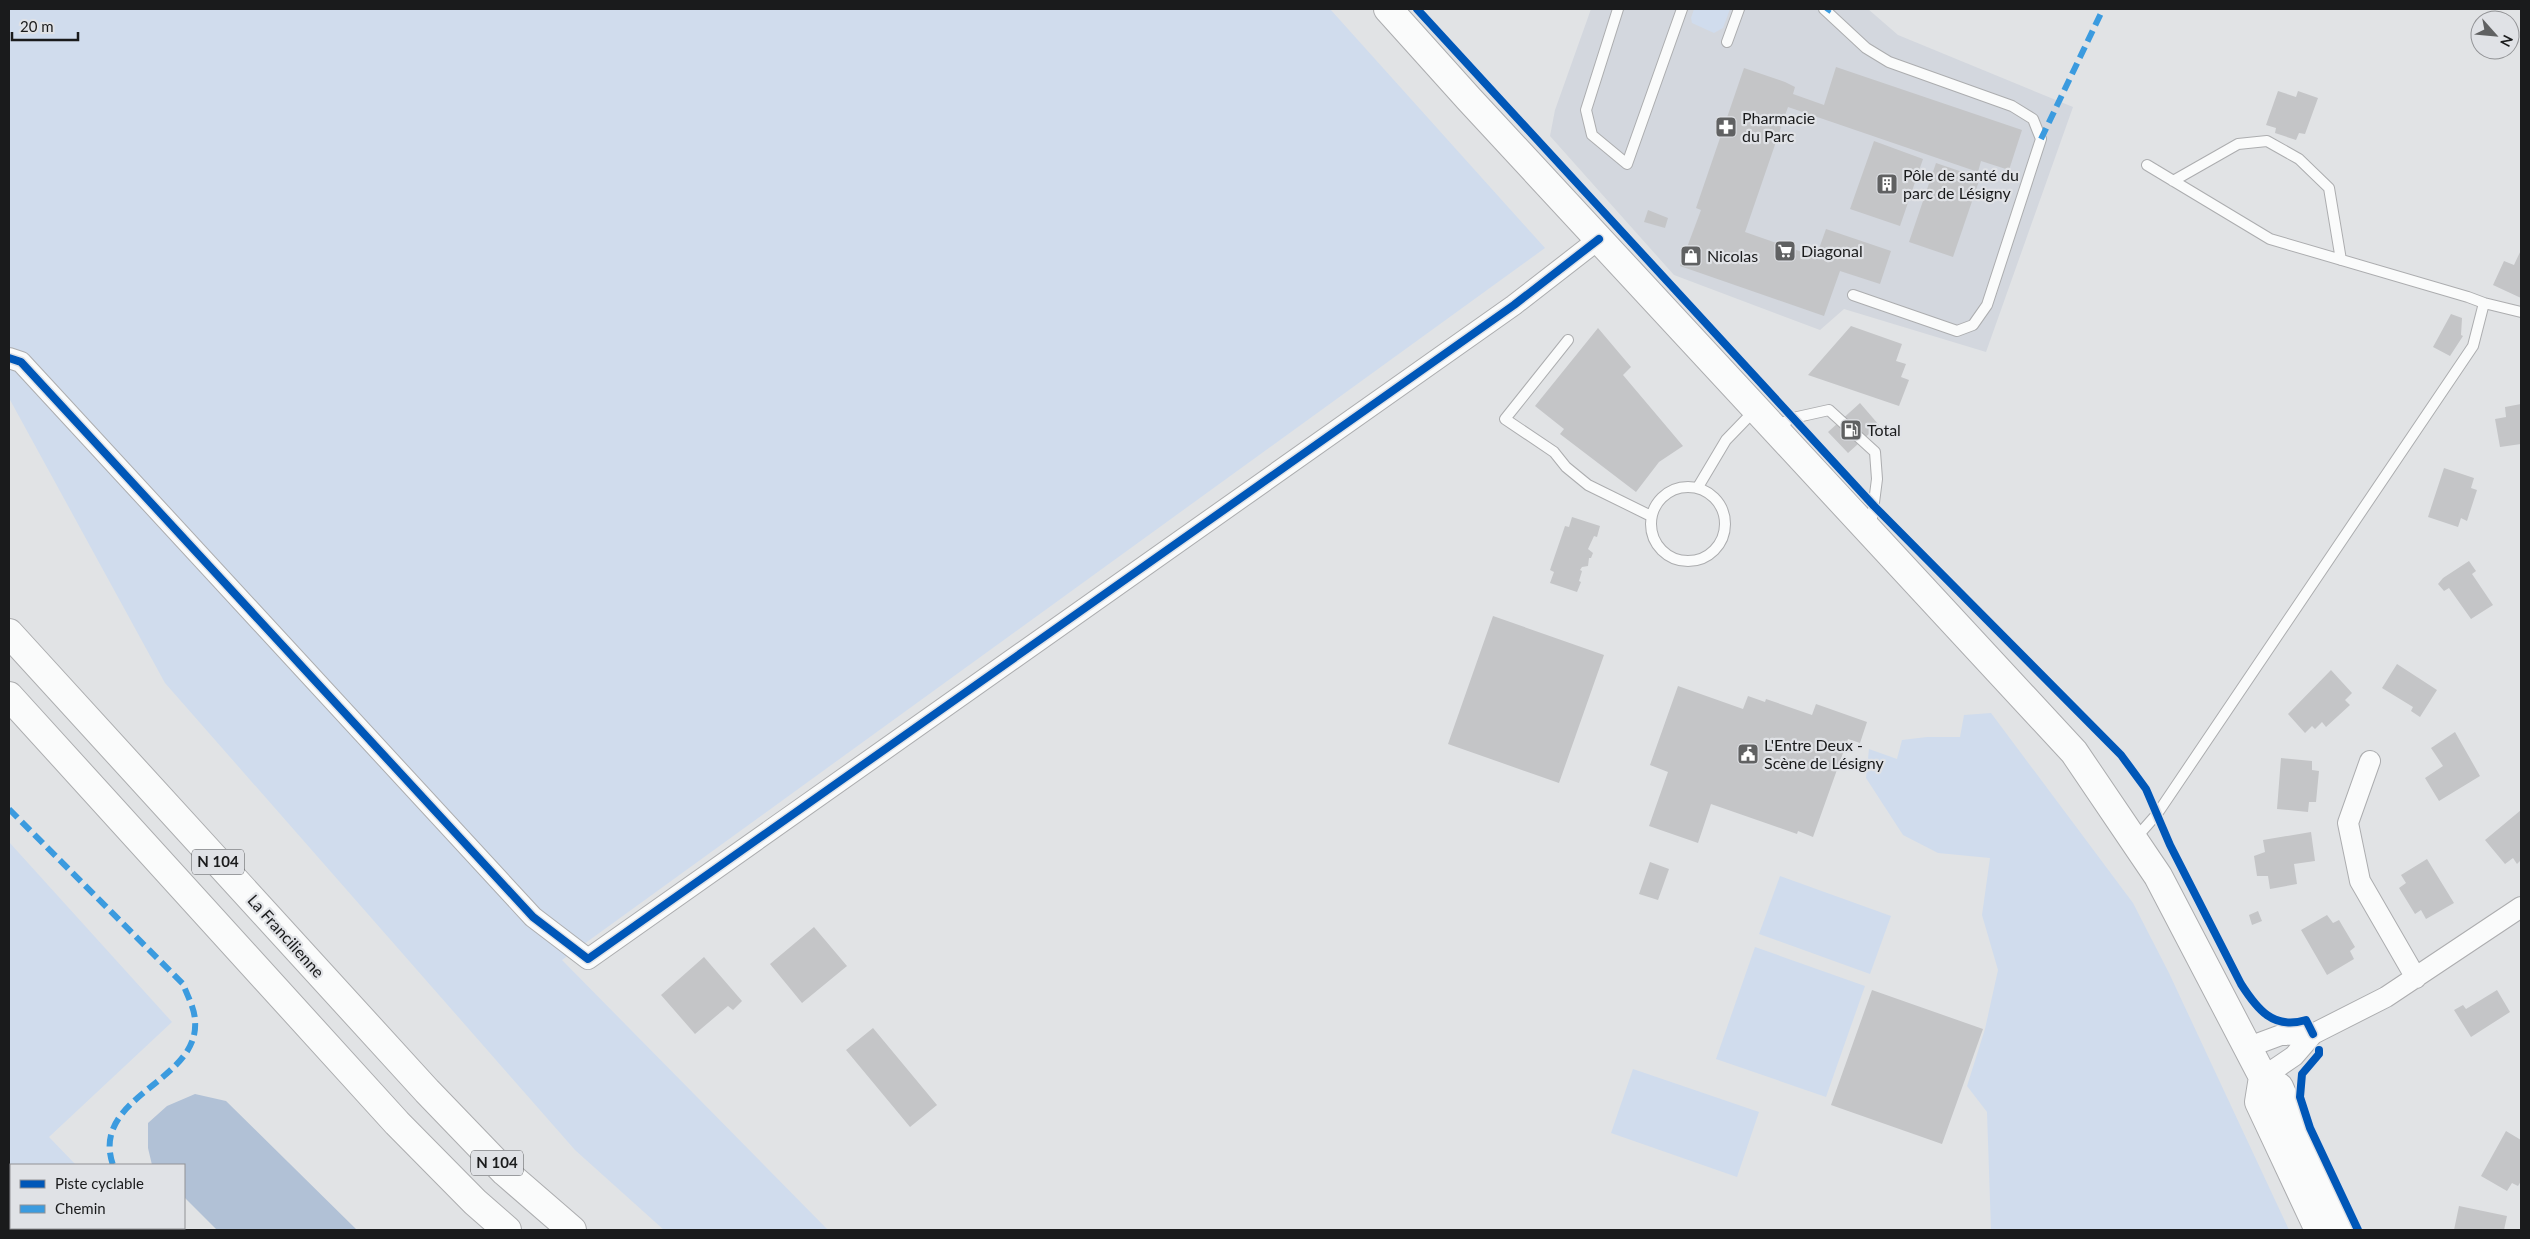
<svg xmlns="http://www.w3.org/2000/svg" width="2530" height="1239" font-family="Lato,sans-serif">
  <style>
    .built { fill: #d3d7de }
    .green { fill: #d0dced }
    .water { fill: #b1c1d6 }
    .building { fill: #c4c5c7 }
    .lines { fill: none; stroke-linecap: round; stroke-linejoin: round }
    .lane-casing { stroke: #acadaf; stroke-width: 12 }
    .street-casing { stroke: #acadaf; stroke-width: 22 }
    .secondary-casing { stroke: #acadaf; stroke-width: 30 }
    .highway-casing { stroke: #acadaf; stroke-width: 30 }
    .lane { stroke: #fafbfb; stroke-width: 10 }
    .street { stroke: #fafbfb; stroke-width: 20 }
    .secondary { stroke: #fafbfb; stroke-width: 28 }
    .highway { stroke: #fafbfb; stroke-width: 28 }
    .quiet { stroke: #3b9bdf; stroke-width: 6; stroke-dasharray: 12 6; stroke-linecap: butt }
    .cycleway-casing { stroke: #e0e2e6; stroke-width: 11 }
    .cycleway { stroke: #0057b8; stroke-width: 8 }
    .labels { text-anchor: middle; stroke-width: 4.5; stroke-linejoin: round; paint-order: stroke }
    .shield { fill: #e0e2e6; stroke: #555759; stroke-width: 1 }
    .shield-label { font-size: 15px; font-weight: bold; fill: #1a1b1c }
    .poi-label { font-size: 16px; fill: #1a1b1c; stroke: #e0e2e6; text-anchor: start }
    .street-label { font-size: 16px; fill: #1a1b1c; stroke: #e0e2e6 }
  </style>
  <rect width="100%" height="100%" fill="#e1e3e5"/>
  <path class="built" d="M1591,9h277l30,26 175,72 -87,245 -142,-43 -24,21 -146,-55 -124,-139 5,-26z"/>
  <path class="green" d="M9,9h1321l215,239 -983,712 266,270h-164l-89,-80 -410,-467 -156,-285z
    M1694,9h36l-7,19 -9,5 -22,-10 -1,-5z
    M1991,713l142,190 36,70 120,257h-298l-4,-118 -20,-26 18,-57 13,-59 -16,-55 8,-57 -52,-5 -35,-18 -37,-57 3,-29 28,10 5,-19 25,-3h33l4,-22z
    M9,842l163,180 -123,115 27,28h-65v63h126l2,2h-130z
    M1780,876l111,40 -21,58 -111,-40z
    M1755,947l110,39 -39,111 -110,-38z
    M1633,1069l126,43 -22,65 -126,-44z"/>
  <path class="water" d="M195,1094l31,7 131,129h-140l-33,-33v-32h-32l-4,-17v-25l19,-17z"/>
  <path class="building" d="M1836,67l186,63 -13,40 -28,-9 -3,11 -190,-65 -43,125 71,25 10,-28 65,22 -11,33 -40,-13 -16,45 -144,-50 21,-56 -5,-2 48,-140 41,14 10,5 -2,7 31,11z
    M2278,91l18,6 2,-6 20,7 -13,36 -6,-1 -3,7 -21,-7 1,-5 -10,-3z
    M1874,141l49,18 -23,67 -50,-17z
    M1936,163l44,15 -27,79 -44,-15z
    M1648,210l20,8 -3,10 -21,-6z
    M2521,250v48l-28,-13 11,-24 10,4z
    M2451,314l11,4 -1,17 2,1 -13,20 -17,-9z
    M1851,326l51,18 -6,17 10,3 -5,13 8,3 -10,26 -91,-31z
    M1598,328l33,39 -8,8 60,71 -24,16 -23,30 -76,-58 4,-5 -29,-23z
    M1860,403l19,22 -31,28 -20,-21z
    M2521,404v40l-21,3 -5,-28 11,-2 -1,-10z
    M2444,468l30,10 -3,10 6,2 -10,31 -6,-3 -3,9 -30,-10z
    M1572,517l28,9 -3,11 -3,-1 -6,13 5,4 -2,5h-2l-1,8 -6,1 -2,3 2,1 -3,10 2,1 -4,10 -27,-9 4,-11 -4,-2 15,-44 4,1z
    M2469,561l7,10 -4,3 21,31 -22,14 -22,-31 -5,3 -6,-7 5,-6z
    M1493,616l111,39 -45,128 -111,-39z
    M2397,664l40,26 -17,27 -9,-6 2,-4 -31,-19z
    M2331,670l21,23 -7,7 5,5 -24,22 -4,-5 -7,7 -3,-3 -7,7 -17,-19z
    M1678,686l65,23 5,-13 17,6 1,-3 46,16 4,-11 51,18 -7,21 -12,-4 -35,98 -15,-6 -1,3 -86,-30 -13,39 -49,-17 19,-54 -18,-7z
    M2455,732l25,44 -41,25 -14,-23 18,-12 -12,-18z
    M2281,758l31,3v9l7,1 -3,31h-7l-1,10 -31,-3z
    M2521,810v50l-4,4 -4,-6 -8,6 -20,-24z
    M2311,832l4,29 -21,3 3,20 -27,5 -2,-13h-11l-3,-20 11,-4 -2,-12z
    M2427,859l27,44 -28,16 -5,-9 -6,4 -16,-26 7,-5 -5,-8z
    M1650,862l19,7 -11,31 -19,-6z
    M2258,911l4,10 -10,4 -3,-10z
    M2327,915l6,8 6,-3 16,27 -5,4 4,8 -27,16 -26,-45z
    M814,927l33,39 -45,37 -32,-39z
    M704,957l38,44 -9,9 -5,-4 -33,28 -34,-39z
    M1872,990l111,39 -41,115 -111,-39z
    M2497,990l13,22 -39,25 -17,-27 9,-5 3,4z
    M873,1028l64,77 -27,22 -64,-77z
    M2506,1131l15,9v41l-3,5 -6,-3 -5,8 -26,-15z
    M2459,1206l48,10 -3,14h-50z"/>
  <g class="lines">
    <g class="lane-casing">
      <path id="lane" d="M1618,9l-32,101 6,25 35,29 55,-155
        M1824,9l42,39 23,14 123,44 21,13 8,20 -54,166 -14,20 -16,6 -104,-36
        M1727,42l12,-33
        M2173,181l65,-37 29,-3 32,18 30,29 12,72
        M2484,303l37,9
        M1568,340l-63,79 49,33 12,15 22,18 63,31
        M1776,426l17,-8 36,-8 46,42 2,27 -6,47
        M1651 524a37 37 0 1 1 74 0a37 37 0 1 1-74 0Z
        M1698,487l28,-47 29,-30
        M2135,839l22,-25 316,-468 11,-43 -16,-6 -198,-58 -123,-74"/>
    </g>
    <g class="street-casing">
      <path id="street" d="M9,358l12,4 512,555 55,42 926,-654 85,-66
        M2370,761l-22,62 12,58 56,97
        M2246,1048l35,-13 32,-1 73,-37 135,-90
        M2263,1077l31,-21 19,-22"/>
    </g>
    <g class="secondary-casing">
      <path id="secondary" d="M1388,9l81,90 605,653 84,124 105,201 16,10 62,143
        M2263,1077l-4,25 60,128"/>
    </g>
    <g class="highway-casing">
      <path id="highway" d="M9,633l418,458 78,81 67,58
        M9,696l388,427 78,79 32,28"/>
    </g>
    <use href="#lane" class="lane"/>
    <use href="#street" class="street"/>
    <use href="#secondary" class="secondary"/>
    <use href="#highway" class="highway"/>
    <path class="quiet" d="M1827,12l2,-3
      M2041,139l62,-130
      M9,809l174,175c4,11 12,25 12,37 5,61 -106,75 -82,144
      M170,1228l2,2"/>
    <g class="cycleway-casing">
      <path id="cycleway" d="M1417,9l457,497 247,249 25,34 24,56 71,139c16,25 32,46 65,36l7,14
        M9,358l12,4 512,555 55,42 926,-654 85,-66
        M2319,1050v4l-17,20 -2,23 10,31 48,102"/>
    </g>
    <use href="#cycleway" class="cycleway"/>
  </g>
  <defs>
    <g id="pharmacy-square" transform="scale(1.125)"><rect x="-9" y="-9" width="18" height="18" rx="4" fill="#606162" stroke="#e0e2e6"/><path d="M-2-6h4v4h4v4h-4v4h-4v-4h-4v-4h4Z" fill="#fff"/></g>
    <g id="building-square" transform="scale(1.125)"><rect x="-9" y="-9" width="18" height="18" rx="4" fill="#606162" stroke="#e0e2e6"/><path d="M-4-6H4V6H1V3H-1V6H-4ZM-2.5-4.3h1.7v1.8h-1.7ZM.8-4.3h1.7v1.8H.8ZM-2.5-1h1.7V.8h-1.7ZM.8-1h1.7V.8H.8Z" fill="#fff"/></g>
    <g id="supermarket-square" transform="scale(1.125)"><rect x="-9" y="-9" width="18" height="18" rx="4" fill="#606162" stroke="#e0e2e6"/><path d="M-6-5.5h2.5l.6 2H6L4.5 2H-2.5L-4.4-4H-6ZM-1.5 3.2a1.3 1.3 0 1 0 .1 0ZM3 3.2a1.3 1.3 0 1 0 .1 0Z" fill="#fff"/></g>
    <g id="shop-square" transform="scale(1.125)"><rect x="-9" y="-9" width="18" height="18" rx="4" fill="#606162" stroke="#e0e2e6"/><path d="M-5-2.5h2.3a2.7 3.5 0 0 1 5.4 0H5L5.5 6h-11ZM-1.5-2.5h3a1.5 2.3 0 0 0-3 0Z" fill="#fff"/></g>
    <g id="fuel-square" transform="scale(1.125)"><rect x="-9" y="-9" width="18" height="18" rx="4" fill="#606162" stroke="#e0e2e6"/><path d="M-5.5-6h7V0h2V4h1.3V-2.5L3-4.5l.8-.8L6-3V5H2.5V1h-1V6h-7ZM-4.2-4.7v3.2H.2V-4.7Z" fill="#fff"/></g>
    <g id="civic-square" transform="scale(1.125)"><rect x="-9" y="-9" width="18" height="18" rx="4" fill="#606162" stroke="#e0e2e6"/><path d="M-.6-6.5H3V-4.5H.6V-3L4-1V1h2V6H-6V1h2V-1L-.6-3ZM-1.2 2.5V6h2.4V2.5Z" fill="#fff"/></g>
  </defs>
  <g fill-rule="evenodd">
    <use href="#pharmacy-square" x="1726" y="127"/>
    <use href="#building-square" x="1887" y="184"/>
    <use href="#supermarket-square" x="1785" y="251"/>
    <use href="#shop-square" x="1691" y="256"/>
    <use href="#fuel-square" x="1851" y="430"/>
    <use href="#civic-square" x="1748" y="754"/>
  </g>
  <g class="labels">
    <g class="shield">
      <rect x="192" y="849.5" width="52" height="25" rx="4"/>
      <rect x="471" y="1150.5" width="52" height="25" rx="4"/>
    </g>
    <g class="shield-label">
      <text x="218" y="867">N 104</text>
      <text x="497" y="1168">N 104</text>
    </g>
    <g class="poi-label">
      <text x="1742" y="124">Pharmacie<tspan x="1742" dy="18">du Parc</tspan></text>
      <text x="1903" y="181">Pôle de santé du<tspan x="1903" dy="18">parc de Lésigny</tspan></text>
      <text x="1801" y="257">Diagonal</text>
      <text x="1707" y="262">Nicolas</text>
      <text x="1867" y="436">Total</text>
      <text x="1764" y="751">L'Entre Deux -<tspan x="1764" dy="18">Scène de Lésigny</tspan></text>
    </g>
    <g class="street-label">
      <text transform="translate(286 936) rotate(48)" y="6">La Francilienne</text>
    </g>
  </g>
  <rect width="2530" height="1239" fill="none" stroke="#1a1b1c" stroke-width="20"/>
  <rect x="10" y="1164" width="175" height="65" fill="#e0e2e6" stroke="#919295"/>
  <rect x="20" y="1180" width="25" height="8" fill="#0057b8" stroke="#919295"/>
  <text x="55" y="1189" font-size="15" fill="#1a1b1c">Piste cyclable</text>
  <rect x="20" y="1205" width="25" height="8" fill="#3b9bdf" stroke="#919295"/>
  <text x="55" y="1214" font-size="15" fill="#1a1b1c">Chemin</text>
  <g transform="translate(2495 35) rotate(117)"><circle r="24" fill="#e0e2e6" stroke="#919295"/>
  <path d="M0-4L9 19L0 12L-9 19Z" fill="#606162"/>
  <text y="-8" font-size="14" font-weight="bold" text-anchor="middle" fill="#1a1b1c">N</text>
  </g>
  <path d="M12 32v8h66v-8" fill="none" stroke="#1a1b1c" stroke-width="2.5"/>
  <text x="20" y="32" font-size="15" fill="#1a1b1c" stroke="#e0e2e6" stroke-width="4" paint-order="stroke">20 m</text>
</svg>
